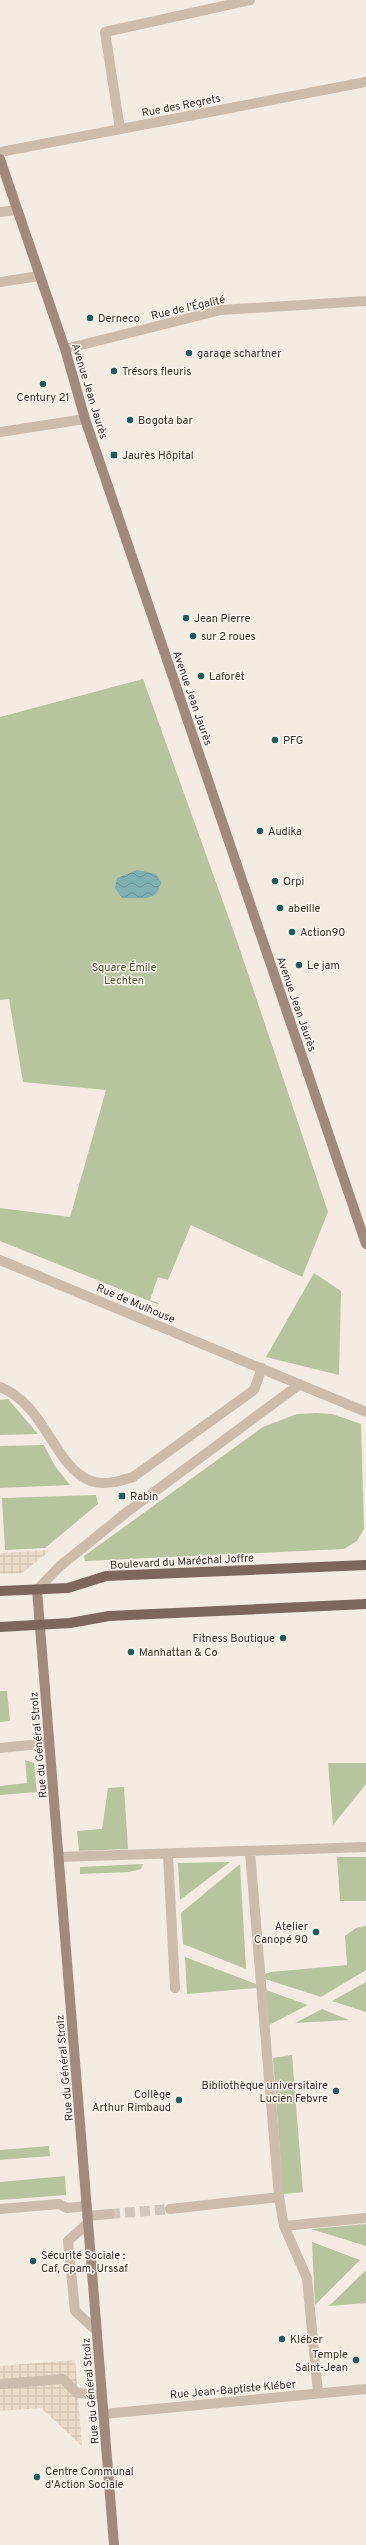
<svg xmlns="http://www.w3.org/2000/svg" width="366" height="2545" font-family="Overpass,sans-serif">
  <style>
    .green { fill: #b8c4a0 }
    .plaza { fill: url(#plaza-grid) }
    .water { fill: url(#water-waves) }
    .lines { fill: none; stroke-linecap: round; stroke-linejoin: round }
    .street-tunnel { stroke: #cfc6bd; stroke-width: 10; stroke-dasharray: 10 5; stroke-linecap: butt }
    .lane { stroke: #cdbbac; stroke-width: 10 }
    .street { stroke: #cdbbac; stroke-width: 10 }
    .secondary { stroke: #a18a7d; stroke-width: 10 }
    .primary { stroke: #7d675c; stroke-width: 10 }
    .poi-dot { fill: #1f5a5e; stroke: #fbf5ee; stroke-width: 1.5 }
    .labels { text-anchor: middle; stroke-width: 3; stroke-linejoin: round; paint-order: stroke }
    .street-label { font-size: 11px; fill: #3b302b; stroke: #fbf5ee }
    .poi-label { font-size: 11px; fill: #3b302b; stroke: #fbf5ee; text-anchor: start }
    .park-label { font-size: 11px; fill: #4a5a2e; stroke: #fbf5ee }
  </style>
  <defs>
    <pattern id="plaza-grid" width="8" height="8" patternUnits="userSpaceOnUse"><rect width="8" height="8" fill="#ecdcc8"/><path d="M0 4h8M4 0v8" fill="none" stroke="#cbbdac"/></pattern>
    <pattern id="water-waves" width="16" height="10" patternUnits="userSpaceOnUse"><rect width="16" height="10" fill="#7fb0b2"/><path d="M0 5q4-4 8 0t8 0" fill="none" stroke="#699091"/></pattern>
  </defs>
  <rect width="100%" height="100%" fill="#f4ebe1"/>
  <path class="green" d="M143,679l93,259 92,274 -26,65 -111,-52 -23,55 -10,-3 -8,23 9,3 -2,1 -157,-63v-33l70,9 36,-127 -83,-8 -14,-83 -9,1v-283z
    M314,1273l27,18 -2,84 -73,-18z
    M8,1399l30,35 -38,1v-35z
    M316,1413l16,1 29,10 3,105 -7,12 -13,8 -259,12 -1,-5 179,-129 34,-13z
    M44,1445l11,21 15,19 -70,3v-42z
    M96,1495l2,9 -53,44 -40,2 -3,-52z
    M0,1691h7l3,30 -10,1z
    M25,1760l9,3 3,29 -37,3v-9l27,-3z
    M328,1763h38v21l-33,41z
    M124,1787l4,62 -49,2 -2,-20 25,-2 6,-41z
    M337,1857h29v44h-26z
    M230,1862l-50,38 -2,-37z
    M143,1864l-2,5 -12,3 -49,2v-7z
    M240,1864l6,105 -63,-25 -2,-31z
    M366,1926v44l-45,27 -56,-18v-5l6,-2 76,-7 -2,-29 11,-8z
    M185,1957l71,27 1,4 -70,6z
    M366,1982v30l-34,-11z
    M266,1990l42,15 -39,20z
    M322,2009l27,11 -54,3z
    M292,2055l11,137 -20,2 -10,-136z
    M49,2146l1,10 -50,4v-10z
    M65,2176l1,19 -66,5v-18z
    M366,2224v22l-55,-17z
    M312,2242l48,18 -45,45z
    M366,2270v33l-37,3z"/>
  <path class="plaza" d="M51,1550l-29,23 -22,1v-21z
    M75,2360l7,86 -41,-38 -41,3v-45z"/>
  <path class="water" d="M137,870l19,4 5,8c-4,22 -22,15 -39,16l-7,-10 2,-10z"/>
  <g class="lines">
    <path class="street-tunnel" d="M110,2214l60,-5"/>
    <path class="lane" d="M88,2223l-20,18 7,70 22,20"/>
    <path class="street" d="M120,129l-15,-97 145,-32
      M0,152l366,-70
      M0,212l17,-2
      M0,282l39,-6
      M65,349l156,-39 145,-9
      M0,432l85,-13
      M0,1260l366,152
      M0,1387c45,17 54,80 91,94 13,5 29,0 42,-4l121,-87 8,-22
      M37,1590l23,-24 67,-54 173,-128
      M0,1748l49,-5
      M250,1852l29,345
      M168,1855l7,133
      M59,1857l307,-10
      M0,2209l59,-5 8,4 20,-2
      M170,2209l109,-12 5,29 23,52 11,115
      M87,2216l23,-2
      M284,2226l82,-8
      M0,2384l63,-5 14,14 25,2
      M103,2414l263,-25"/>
    <path class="secondary" d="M0,159l65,190 20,70 281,825
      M37,1590l77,955"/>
    <path class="primary" d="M0,1591l68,-3 38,-12 260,-11
      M0,1627l70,-4 39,-7 257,-12"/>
  </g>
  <g class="poi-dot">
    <circle cx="90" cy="318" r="4"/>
    <circle cx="189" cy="353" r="4"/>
    <circle cx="114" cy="371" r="4"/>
    <circle cx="43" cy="384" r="4"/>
    <circle cx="130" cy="420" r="4"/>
    <rect x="110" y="451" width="8" height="8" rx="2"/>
    <circle cx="186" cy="618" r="4"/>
    <circle cx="193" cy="636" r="4"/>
    <circle cx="201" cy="676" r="4"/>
    <circle cx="275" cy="740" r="4"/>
    <circle cx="260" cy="831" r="4"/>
    <circle cx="275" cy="881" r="4"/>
    <circle cx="280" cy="908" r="4"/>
    <circle cx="292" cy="932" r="4"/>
    <circle cx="299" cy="965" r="4"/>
    <rect x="118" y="1492" width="8" height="8" rx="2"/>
    <circle cx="283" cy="1638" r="4"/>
    <circle cx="131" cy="1652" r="4"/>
    <circle cx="316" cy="1932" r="4"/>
    <circle cx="336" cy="2091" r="4"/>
    <circle cx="179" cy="2100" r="4"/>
    <circle cx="33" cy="2261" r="4"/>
    <circle cx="282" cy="2339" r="4"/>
    <circle cx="356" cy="2360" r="4"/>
    <circle cx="37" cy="2477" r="4"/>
  </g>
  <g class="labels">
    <g class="street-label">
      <text transform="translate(181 105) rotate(-11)" y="4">Rue des Regrets</text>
      <text transform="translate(188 307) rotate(-13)" y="4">Rue de l'Égalité</text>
      <text transform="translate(90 391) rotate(73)" y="4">Avenue Jean Jaurès</text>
      <text transform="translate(193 698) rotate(71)" y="4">Avenue Jean Jaurès</text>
      <text transform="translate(297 1004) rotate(71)" y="4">Avenue Jean Jaurès</text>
      <text transform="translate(136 1303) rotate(23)" y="4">Rue de Mulhouse</text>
      <text transform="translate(182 1561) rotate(-3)" y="4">Boulevard du Maréchal Joffre</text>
      <text transform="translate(38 1745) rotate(-95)" y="4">Rue du Général Strolz</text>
      <text transform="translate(64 2068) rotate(-95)" y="4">Rue du Général Strolz</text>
      <text transform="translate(233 2389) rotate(-5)" y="4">Rue Jean-Baptiste Kléber</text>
      <text transform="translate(90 2391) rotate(-95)" y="4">Rue du Général Strolz</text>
    </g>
    <g class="poi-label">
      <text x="98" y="322">Derneco</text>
      <text x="197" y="357">garage schartner</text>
      <text x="122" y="375">Trésors fleuris</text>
      <text x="43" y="401" text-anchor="middle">Century 21</text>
      <text x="138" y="424">Bogota bar</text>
      <text x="122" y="459">Jaurès Hôpital</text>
      <text x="194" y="622">Jean Pierre</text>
      <text x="201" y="640">sur 2 roues</text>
      <text x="209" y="680">Laforêt</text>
      <text x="283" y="744">PFG</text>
      <text x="268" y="835">Audika</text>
      <text x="283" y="885">Orpi</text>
      <text x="288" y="912">abeille</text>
      <text x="300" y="936">Action90</text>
      <text x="307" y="969">Le jam</text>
      <text x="130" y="1500">Rabin</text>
      <text x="275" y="1642" text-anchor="end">Fitness Boutique</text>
      <text x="139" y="1656">Manhattan &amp; Co</text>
      <text x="308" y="1930" text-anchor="end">Atelier<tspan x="308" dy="13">Canopé 90</tspan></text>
      <text x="328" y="2089" text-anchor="end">Bibliothèque universitaire<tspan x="328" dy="13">Lucien Febvre</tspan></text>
      <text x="171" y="2098" text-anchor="end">Collège<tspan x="171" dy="13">Arthur Rimbaud</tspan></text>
      <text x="41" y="2259">Sécurité Sociale :<tspan x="41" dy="13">Caf, Cpam, Urssaf</tspan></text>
      <text x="290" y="2343">Kléber</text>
      <text x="348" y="2358" text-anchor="end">Temple<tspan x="348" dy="13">Saint-Jean</tspan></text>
      <text x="45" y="2475">Centre Communal<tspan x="45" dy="13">d'Action Sociale</tspan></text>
    </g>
    <g class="park-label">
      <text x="124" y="971">Square Émile<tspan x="124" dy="13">Lechten</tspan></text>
    </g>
  </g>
</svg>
